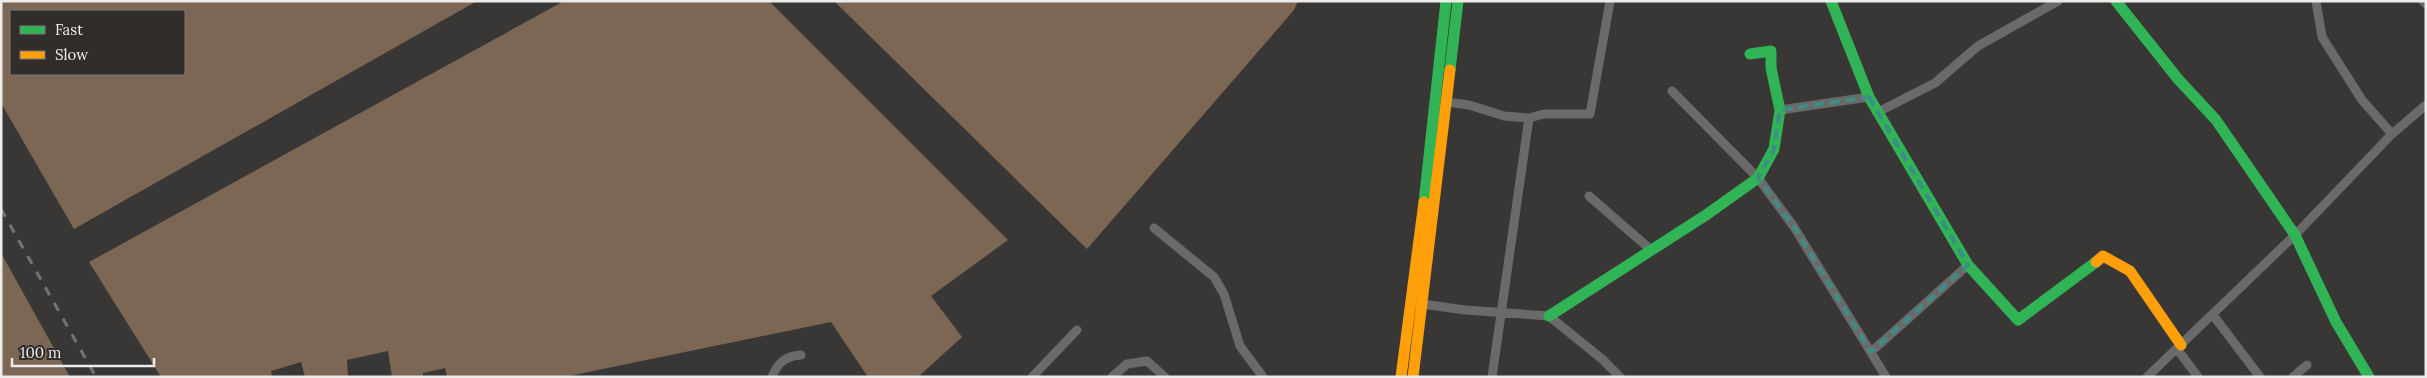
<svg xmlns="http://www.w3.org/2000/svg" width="2427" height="378" font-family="Lora,serif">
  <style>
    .forest { fill: #7c6754; fill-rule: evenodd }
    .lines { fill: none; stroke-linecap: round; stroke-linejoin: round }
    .street { stroke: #6b6a6a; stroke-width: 9 }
    .fast { stroke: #30b455; stroke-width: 11 }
    .slow { stroke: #ff9f0a; stroke-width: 11 }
    .rail { stroke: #757474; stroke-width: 3; stroke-dasharray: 9 9; stroke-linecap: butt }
    .marked { fill: none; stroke: #3c8e87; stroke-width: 4; stroke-dasharray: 10 6; stroke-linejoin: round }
  </style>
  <rect width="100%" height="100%" fill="#393736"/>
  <path class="forest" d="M1,1h476l-403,228 -73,-126zM11,11h173v63h-173z
    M564,1h205l239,239 -77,56 31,41 -44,40h-50l-37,-55 -267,55h-117l-2,-9 -22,5v4h-31l-4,-26 -41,9 1,17h-43l-4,-15 -30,9 1,6h-111l-72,-115z
    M834,1h464l-4,9 -207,239z
    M1,253l69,124h-69z"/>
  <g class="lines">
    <path class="street" d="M2316,1l6,36 40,63 30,34
      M2423,1l3,3
      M1672,91l86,87 36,49 92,150
      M1446,102l23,3 35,11 25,2 15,-4h46l20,-113
      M1780,110l89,-13
      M1878,112l57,-29 43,-37 80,-45
      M1589,196l61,53
      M1154,228l60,49 10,17 16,52 23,31
      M1422,304l43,6 84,6 53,43 18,18
      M2213,315l47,62
      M2177,349l21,28
      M1871,352l97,-87
      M772,377c6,-15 14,-21 29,-22
      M1032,377l45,-47
      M1112,377l15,-13 20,-3 18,16
      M1492,377l37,-259
      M2147,377l148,-142 97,-101 34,-29
      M2293,377l14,-12"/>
    <path class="fast" d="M1831,1l38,96 99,168 50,55 78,-58
      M2116,1l62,78 38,41 79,115 41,87 33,55
      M1450,70l8,-69
      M1424,202l22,-201
      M1549,316l157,-101 52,-37 16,-29 6,-39 -9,-42v-17l-21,3"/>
    <path class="slow" d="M2096,262l7,-6 27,15 51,74
      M1401,377l23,-175
      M1413,377l37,-307"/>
    <path class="rail" d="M1,209l95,168"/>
  </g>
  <path class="marked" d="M1869,97l99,168 -97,87 -77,-125 -36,-49 16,-29 6,-39z"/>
  <rect width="2427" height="378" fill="none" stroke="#eeecea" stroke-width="5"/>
  <rect x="10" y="10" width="175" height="65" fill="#302d2b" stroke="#7c7977"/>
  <rect x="20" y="26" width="25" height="8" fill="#30b455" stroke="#7c7977"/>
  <text x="55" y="35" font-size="15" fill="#eeecea">Fast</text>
  <rect x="20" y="51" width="25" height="8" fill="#ff9f0a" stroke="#7c7977"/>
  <text x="55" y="60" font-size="15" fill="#eeecea">Slow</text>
  <path d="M12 358v8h142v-8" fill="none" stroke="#eeecea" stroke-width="2.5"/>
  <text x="20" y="358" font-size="15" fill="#eeecea" stroke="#302d2b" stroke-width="4" paint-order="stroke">100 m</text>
</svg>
